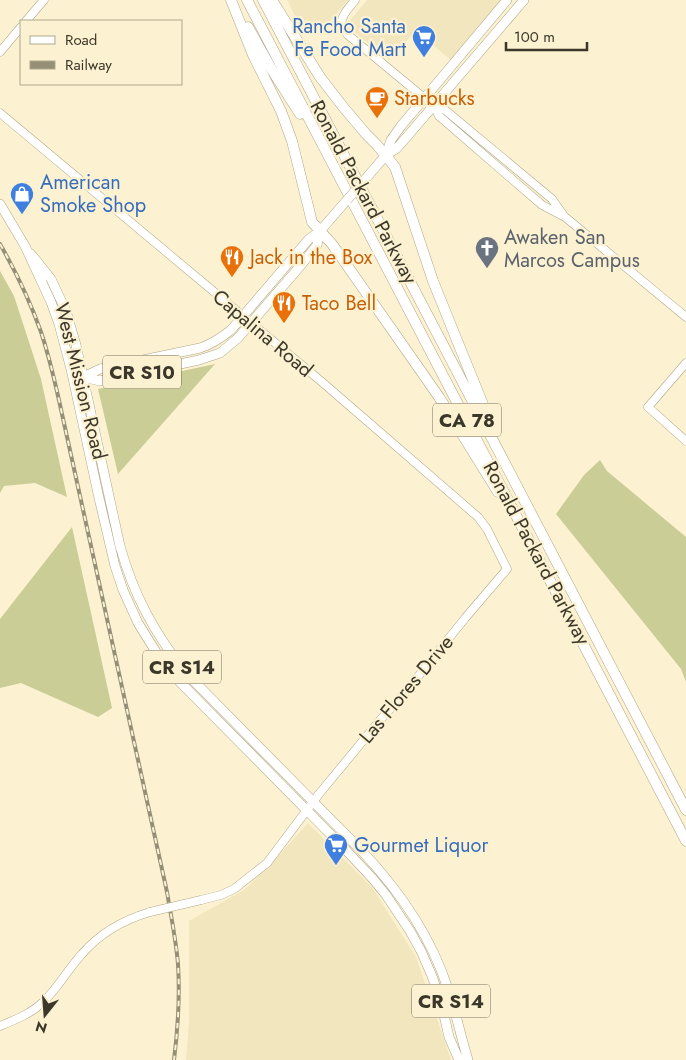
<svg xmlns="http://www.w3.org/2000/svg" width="686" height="1060" font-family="Jost,sans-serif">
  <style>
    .built { fill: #f2e6be }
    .green { fill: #cacd95 }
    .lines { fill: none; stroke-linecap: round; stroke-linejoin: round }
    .secondary-casing { stroke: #aea586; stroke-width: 9 }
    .primary-casing { stroke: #aea586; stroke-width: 10 }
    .highway-casing { stroke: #aea586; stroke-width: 11 }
    .secondary { stroke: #fff; stroke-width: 8 }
    .primary { stroke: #fff; stroke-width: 9 }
    .highway { stroke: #fff; stroke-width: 10 }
    .rail-casing { stroke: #958f78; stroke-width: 4 }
    .rail { stroke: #fcf2d1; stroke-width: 2; stroke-dasharray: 5.5; stroke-linecap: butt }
    .secondary-bridge-casing { stroke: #aea586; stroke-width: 9; stroke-linecap: butt }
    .primary-bridge-casing { stroke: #aea586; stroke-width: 10; stroke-linecap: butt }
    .secondary-bridge { stroke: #fff; stroke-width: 8 }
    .primary-bridge { stroke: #fff; stroke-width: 9 }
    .labels { text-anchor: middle; stroke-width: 4.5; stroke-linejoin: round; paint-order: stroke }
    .shield { fill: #fcf2d1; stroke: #756f5c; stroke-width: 1 }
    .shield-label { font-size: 19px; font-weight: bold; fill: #3b372a }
    .shop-label { font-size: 20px; fill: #366cbe; stroke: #fcf2d1; text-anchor: start }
    .food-label { font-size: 20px; fill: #c56008; stroke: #fcf2d1; text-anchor: start }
    .street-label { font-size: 20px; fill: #3b372a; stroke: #fcf2d1 }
    .worship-label { font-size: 20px; fill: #5b616d; stroke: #fcf2d1; text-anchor: start }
  </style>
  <rect width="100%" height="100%" fill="#fcf2d1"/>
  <path class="built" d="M287,0h61l-22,26 -23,6z
    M367,0h136l-51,61 -36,-30 -27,29 -38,-31 -2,-3v-4z
    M308,823l64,64 44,70 35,103h-265l3,-38v-101l55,-31 24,-23z"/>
  <path class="green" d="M0,271l14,25 27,83 26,118 -32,-14 -31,3 -4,7z
    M215,364l-97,110 -20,-85z
    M600,460l7,11 79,66v145l-5,-13 -125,-155 28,-39z
    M72,527l40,181 -14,9 -77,-34 -21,5v-69z"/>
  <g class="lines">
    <g class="secondary-casing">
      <path id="secondary" d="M355,0c-6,8 -14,15 -14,26l7,9 86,71 5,10 103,89 23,12 11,9 110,91
        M26,21l18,-21
        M0,52l21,-25
        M434,106l11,4 107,89 12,17
        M0,113l322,269 156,135 9,12 20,40 -41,48 -62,77 -23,25 -62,75 -52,69 -33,26 -13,6 -20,5
        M686,363l-38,44 38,34
        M0,1026c15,-6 32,-13 43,-24 15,-14 25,-33 39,-48 18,-21 41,-34 68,-42"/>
    </g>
    <g class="primary-casing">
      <path id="primary" d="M386,155l5,-15 10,-14 106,-126
        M362,183l24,-28 10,-6 9,-10 119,-139
        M0,204l25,42 26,56 8,22 12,45 28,129 16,68 8,24 15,33 18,29 21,27 167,169 29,31 13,16 24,36 11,20 11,25 9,26 8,35 10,23
        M31,254l20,25 15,32 10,34 44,201c14,50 34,86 65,126l176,178c38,40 70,86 87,139 8,24 13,48 20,71
        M83,377l17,4 99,-21 21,-7 18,-15 64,-74 15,-19 3,-14
        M78,378l5,-1 17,-8 100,-21c12,-4 21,-10 31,-18l78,-91 11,-8 27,-31"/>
    </g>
    <g class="highway-casing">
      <path id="highway" d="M231,0l22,55 28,56 11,30 20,81 20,22 107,153 59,95
        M247,0l439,841
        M263,0l423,810
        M272,0l48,77 24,31 22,26 11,11 18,22 38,114 53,131 1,5
        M248,27l24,43 28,44"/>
    </g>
    <use href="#secondary" class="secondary"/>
    <use href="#primary" class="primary"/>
    <use href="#highway" class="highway"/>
    <g class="rail-casing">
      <path id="rail" d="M0,244c16,28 30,57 41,88 9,27 15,54 21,82l105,478c4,24 9,48 11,72 2,32 0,64 -4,96"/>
    </g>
    <use href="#rail" class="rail"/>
    <g class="secondary-bridge-casing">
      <path id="secondary-bridge" d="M150,912l51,-12"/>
    </g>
    <g class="primary-bridge-casing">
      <path id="primary-bridge" d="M347,200l15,-17"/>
    </g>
    <use href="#secondary-bridge" class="secondary-bridge"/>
    <use href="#primary-bridge" class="primary-bridge"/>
  </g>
  <defs>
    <g id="supermarket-pin" transform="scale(1.25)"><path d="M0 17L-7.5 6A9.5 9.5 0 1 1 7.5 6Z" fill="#3f7fe0" stroke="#fcf2d1"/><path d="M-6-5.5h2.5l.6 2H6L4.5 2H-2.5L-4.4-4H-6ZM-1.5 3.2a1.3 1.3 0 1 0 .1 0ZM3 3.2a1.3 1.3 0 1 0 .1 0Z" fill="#fff"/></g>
    <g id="cafe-pin" transform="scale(1.25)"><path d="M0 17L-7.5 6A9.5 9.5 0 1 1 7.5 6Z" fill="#e8710a" stroke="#fcf2d1"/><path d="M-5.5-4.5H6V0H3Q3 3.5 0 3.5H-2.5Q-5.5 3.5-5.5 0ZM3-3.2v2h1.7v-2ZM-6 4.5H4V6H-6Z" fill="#fff"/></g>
    <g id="shop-pin" transform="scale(1.25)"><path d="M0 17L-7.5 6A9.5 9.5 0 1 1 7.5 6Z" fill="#3f7fe0" stroke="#fcf2d1"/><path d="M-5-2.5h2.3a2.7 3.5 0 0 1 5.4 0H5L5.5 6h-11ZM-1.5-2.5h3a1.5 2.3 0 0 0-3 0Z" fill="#fff"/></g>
    <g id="church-pin" transform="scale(1.25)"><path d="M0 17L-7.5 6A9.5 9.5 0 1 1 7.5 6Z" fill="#6b7280" stroke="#fcf2d1"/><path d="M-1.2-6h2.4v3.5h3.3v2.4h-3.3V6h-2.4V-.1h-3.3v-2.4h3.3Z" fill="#fff"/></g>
    <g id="restaurant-pin" transform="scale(1.25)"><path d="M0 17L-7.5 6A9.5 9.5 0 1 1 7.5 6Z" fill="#e8710a" stroke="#fcf2d1"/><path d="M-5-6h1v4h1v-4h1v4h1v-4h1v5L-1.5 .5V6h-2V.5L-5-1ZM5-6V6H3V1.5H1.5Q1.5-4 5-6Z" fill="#fff"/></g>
  </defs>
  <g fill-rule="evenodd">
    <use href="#supermarket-pin" x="424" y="37"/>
    <use href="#cafe-pin" x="377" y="98"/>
    <use href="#shop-pin" x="22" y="194"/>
    <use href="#church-pin" x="487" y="248"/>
    <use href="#restaurant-pin" x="232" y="257"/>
    <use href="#restaurant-pin" x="284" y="303"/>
    <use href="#supermarket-pin" x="336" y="845"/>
  </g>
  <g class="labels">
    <g class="shield">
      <rect x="103" y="355.5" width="78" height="33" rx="4"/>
      <rect x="433" y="403.5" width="68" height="33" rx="4"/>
      <rect x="143" y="650.5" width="78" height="33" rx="4"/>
      <rect x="412" y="984.5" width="78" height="33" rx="4"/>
    </g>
    <g class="shield-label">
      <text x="142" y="379">CR S10</text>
      <text x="467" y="427">CA 78</text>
      <text x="182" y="674">CR S14</text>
      <text x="451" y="1008">CR S14</text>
    </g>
    <g class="shop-label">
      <text x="406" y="33" text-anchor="end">Rancho Santa<tspan x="406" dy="23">Fe Food Mart</tspan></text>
      <text x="40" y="189">American<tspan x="40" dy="23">Smoke Shop</tspan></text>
      <text x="354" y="852">Gourmet Liquor</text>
    </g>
    <g class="food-label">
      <text x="394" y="105">Starbucks</text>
      <text x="250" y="264">Jack in the Box</text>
      <text x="302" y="310">Taco Bell</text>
    </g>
    <g class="street-label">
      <text transform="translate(364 192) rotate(62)" y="7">Ronald Packard Parkway</text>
      <text transform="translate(263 333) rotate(40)" y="7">Capalina Road</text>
      <text transform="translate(81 381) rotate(76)" y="7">West Mission Road</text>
      <text transform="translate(537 553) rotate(62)" y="7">Ronald Packard Parkway</text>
      <text transform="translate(406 689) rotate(-50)" y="7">Las Flores Drive</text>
    </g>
    <g class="worship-label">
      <text x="504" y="244">Awaken San<tspan x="504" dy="23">Marcos Campus</tspan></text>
    </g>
  </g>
  <rect x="20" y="20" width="162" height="65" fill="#fcf2d1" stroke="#afa78e"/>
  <rect x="30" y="36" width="25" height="8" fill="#ffffff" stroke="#afa78e"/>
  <text x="65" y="45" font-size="15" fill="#3b372a">Road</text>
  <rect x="30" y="61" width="25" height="8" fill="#958f78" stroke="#afa78e"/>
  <text x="65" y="70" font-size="15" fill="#3b372a">Railway</text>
  <g transform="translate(45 1015) rotate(197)" stroke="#fcf2d1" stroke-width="4" paint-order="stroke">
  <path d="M0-4L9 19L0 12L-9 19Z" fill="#3b372a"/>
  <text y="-8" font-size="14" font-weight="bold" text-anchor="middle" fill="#3b372a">N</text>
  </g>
  <path d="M506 42v8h81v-8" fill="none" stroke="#3b372a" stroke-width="2.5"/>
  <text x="514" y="42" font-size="15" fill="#3b372a" stroke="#fcf2d1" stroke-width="4" paint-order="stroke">100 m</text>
</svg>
